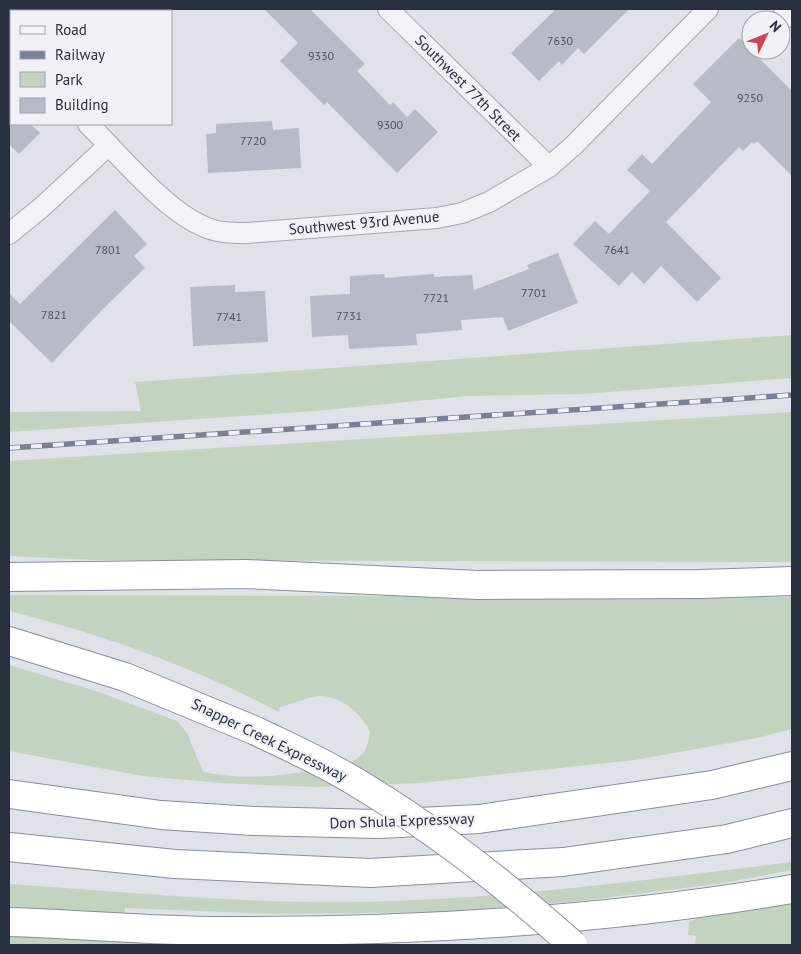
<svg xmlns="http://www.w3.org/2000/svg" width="801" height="954" font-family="'PT Sans',sans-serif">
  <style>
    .green { fill: #c4d2c0 }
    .building { fill: #b6bbc5 }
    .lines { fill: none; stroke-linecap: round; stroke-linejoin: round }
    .minor-casing { stroke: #a4a9b2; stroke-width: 22 }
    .motorway-casing { stroke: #868f9f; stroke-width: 30 }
    .minor { stroke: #f2f3f7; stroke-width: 20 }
    .motorway { stroke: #fff; stroke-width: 28 }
    .rail-casing { stroke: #798192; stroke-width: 5.5 }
    .rail { stroke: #eff1f6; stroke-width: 4; stroke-dasharray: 11; stroke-linecap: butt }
    .motorway-bridge-casing { stroke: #868f9f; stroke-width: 30; stroke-linecap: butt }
    .motorway-bridge { stroke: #fff; stroke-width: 28 }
    .labels { text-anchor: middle; stroke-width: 4.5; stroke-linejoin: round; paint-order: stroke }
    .number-label { font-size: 12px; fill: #4c5260 }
    .street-label { font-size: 15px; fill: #282f3f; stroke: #eff1f6 }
  </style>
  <rect width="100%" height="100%" fill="#dfe2e8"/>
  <path class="green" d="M792,335v43l-210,16 -114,2 -153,15 -306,21v-20l132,-1 -6,-29z
    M792,412v150l-697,-2 -86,-4v-95z
    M9,595l783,2v132l-35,9 -122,22 -215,23 -103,4 -96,-4 -78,-7 -134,-25v-86l87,26 81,30 10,12 16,39c43,9 85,4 127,-6 9,-2 22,-2 29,-9 8,-6 9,-15 11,-24 -5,-17 -29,-37 -48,-37 -13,0 -29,8 -42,11l-1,5c-85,-45 -178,-78 -270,-101z
    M792,862v8l-68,13 -145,18 -135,11 -167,2 -152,-6 -3,34 95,3h-208v-61c118,8 236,20 355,18 144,-3 286,-23 428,-40z
    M792,903v42h-97l1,-9 -8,-1 1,-13 9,-4z"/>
  <path class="building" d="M264,9h46l55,55 -8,7 33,34 3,-3 14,15 8,-8 23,23 -41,41 -70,-71 -3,3 -44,-44 18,-18z
    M556,9h73l-45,45 -6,-6 -16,17 -3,-4 -20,20 -28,-28z
    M739,38l53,53v85l-35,-35 -3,3 -2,-2 -9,9 -4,-4 -73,75 55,56 -24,24 -36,-36 -17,18 -12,-12 -13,14 -46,-42 22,-23 14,13 41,-43 -23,-21 15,-16 10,10 59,-62 -18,-18z
    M272,121l1,9 26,-2 2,40 -93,5 -2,-39 10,-1v-9z
    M9,124h21l10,9 -21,21 -10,-10z
    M115,210l32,34 -13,12 11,12 -42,41 -51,54 -43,-42v-28l11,11z
    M558,253l20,50 -70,28 -5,-14 -42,3 1,10 -46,4 1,11 -68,4 -1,-14 -36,2 -2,-41 40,-2v-18l34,-2 1,4 49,-4v3l38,-2 2,15 55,-21 -2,-4z
    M235,285v7l30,-1 3,51 -75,4 -3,-59z"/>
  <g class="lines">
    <g class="minor-casing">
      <path id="minor" d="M388,9l161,158
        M784,9l8,8
        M9,46l2,2
        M88,124c32,31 77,87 117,103 13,6 28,6 42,6l190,-15 25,-5 27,-11 60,-35 24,-21 135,-137
        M9,234l33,-27 67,-62"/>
    </g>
    <g class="motorway-casing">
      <path id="motorway" d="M9,577l237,-3 232,11 222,-1 92,-3
        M9,641l116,36 131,54
        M9,794l152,21 92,6 125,3 101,-5 233,-34 80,-19
        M9,847l166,17 195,9 193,-11 164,-23 65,-16
        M9,922c71,2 142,9 213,9 190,1 382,-10 570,-42"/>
    </g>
    <use href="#minor" class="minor"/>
    <use href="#motorway" class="motorway"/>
    <g class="rail-casing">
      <path id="rail" d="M9,448l783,-53"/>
    </g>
    <use href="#rail" class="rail"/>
    <g class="motorway-bridge-casing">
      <path id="motorway-bridge" d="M256,731c33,16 67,31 98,50 79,47 151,103 219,164"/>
    </g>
    <use href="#motorway-bridge" class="motorway-bridge"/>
  </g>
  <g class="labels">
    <g class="number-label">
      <text x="560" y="45">7630</text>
      <text x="321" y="60">9330</text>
      <text x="750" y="102">9250</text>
      <text x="390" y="129">9300</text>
      <text x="253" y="145">7720</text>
      <text x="108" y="254">7801</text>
      <text x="617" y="254">7641</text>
      <text x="534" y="297">7701</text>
      <text x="436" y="302">7721</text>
      <text x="54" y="319">7821</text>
      <text x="349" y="320">7731</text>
      <text x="229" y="321">7741</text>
    </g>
    <g class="street-label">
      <text transform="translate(468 88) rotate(45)" y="5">Southwest 77th Street</text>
      <text transform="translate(364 223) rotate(-5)" y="5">Southwest 93rd Avenue</text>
      <text transform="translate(269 740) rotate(26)" y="5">Snapper Creek Expressway</text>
      <text transform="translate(402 821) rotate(-2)" y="5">Don Shula Expressway</text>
    </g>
  </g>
  <rect width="801" height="954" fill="none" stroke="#282f3f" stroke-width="20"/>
  <rect x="10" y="10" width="162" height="115" fill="#eff1f6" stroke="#9fa3ad"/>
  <rect x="20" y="26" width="25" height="8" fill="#f2f3f7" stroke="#9fa3ad"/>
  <text x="55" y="35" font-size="15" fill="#282f3f">Road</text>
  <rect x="20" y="51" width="25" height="8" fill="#798192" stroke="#9fa3ad"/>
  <text x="55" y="60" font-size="15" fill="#282f3f">Railway</text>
  <rect x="20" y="72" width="25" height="15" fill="#c4d2c0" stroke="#9fa3ad"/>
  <text x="55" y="85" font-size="15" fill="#282f3f">Park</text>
  <rect x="20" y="98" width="25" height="15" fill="#b6bbc5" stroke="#9fa3ad"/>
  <text x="55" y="110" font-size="15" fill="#282f3f">Building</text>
  <g transform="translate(766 35) rotate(47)"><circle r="24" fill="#eff1f6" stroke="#9fa3ad"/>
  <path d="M0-4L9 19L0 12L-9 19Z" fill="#ce4451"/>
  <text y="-8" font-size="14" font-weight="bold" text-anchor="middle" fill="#282f3f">N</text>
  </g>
</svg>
